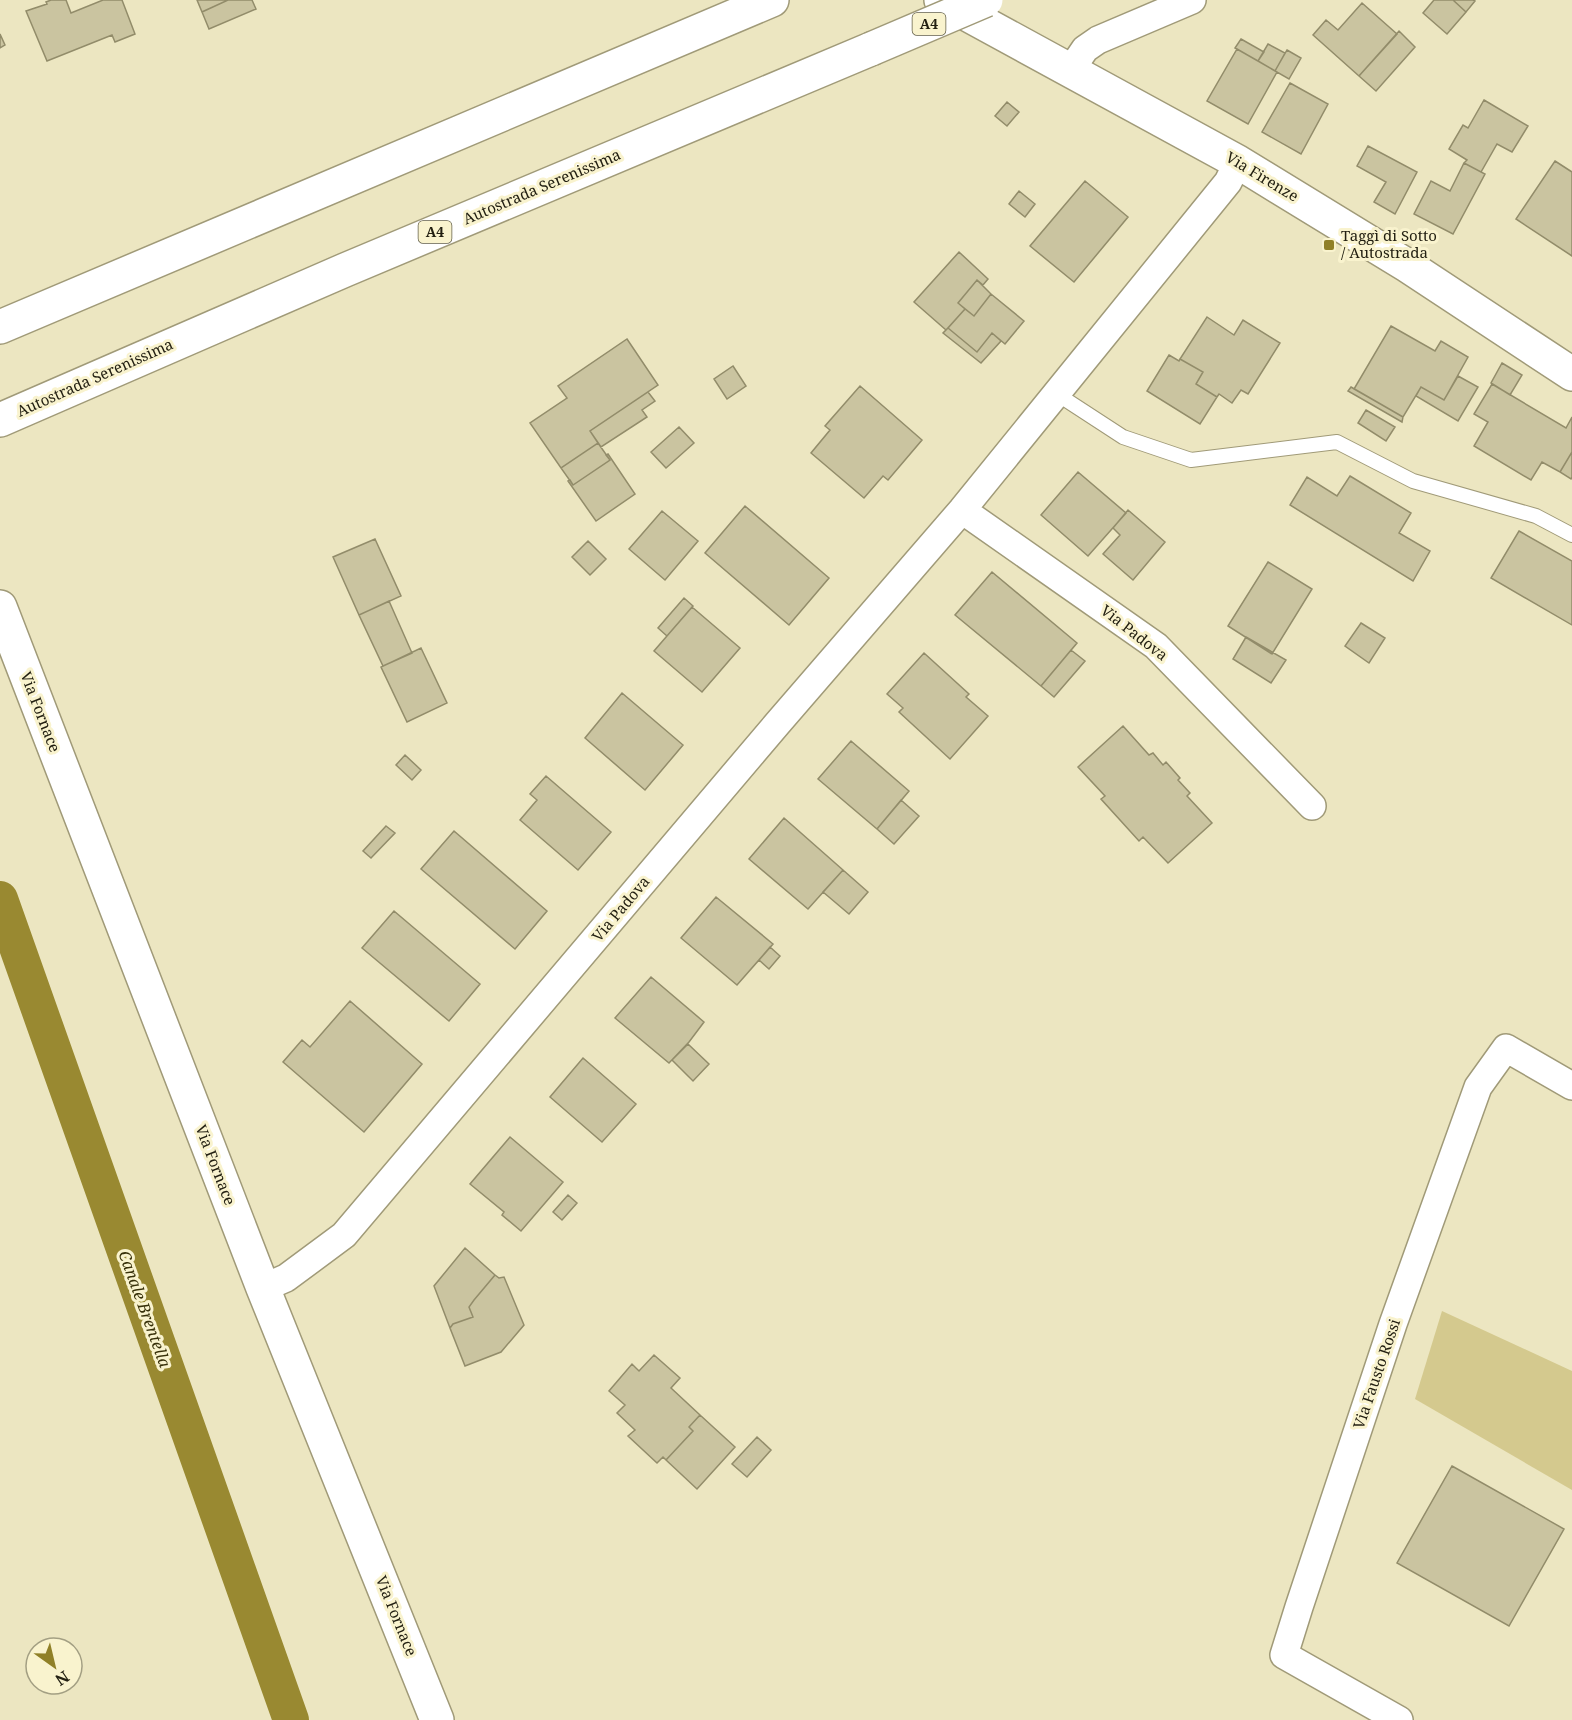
<svg xmlns="http://www.w3.org/2000/svg" width="1572" height="1720" font-family="'Noto Serif',serif">
  <style>
    .green { fill: #d4c98e }
    .lines { fill: none; stroke-linecap: round; stroke-linejoin: round }
    .canal { stroke: #998931; stroke-width: 36 }
    .building { fill: #cac4a0; stroke: #928c6a; stroke-width: 1.5 }
    .lane-casing { stroke: #a09a78; stroke-width: 16 }
    .street-casing { stroke: #a09a78; stroke-width: 30 }
    .secondary-casing { stroke: #a09a78; stroke-width: 36 }
    .highway-casing { stroke: #a09a78; stroke-width: 36 }
    .lane { stroke: #fff; stroke-width: 14 }
    .street { stroke: #fff; stroke-width: 27 }
    .secondary { stroke: #fff; stroke-width: 33 }
    .highway { stroke: #fff; stroke-width: 33 }
    .highway-bridge-casing { stroke: #a09a78; stroke-width: 36; stroke-linecap: butt }
    .highway-bridge { stroke: #fff; stroke-width: 33 }
    .poi-dot { fill: #908027; stroke: #f9f3ce; stroke-width: 2 }
    .labels { text-anchor: middle; stroke-width: 6; stroke-linejoin: round; paint-order: stroke }
    .shield { fill: #f9f3ce; stroke: #635f4a; stroke-width: 1.5 }
    .shield-label { font-size: 14px; font-weight: bold; fill: #232012 }
    .street-label { font-size: 15px; fill: #232012; stroke: #f9f3ce }
    .poi-label { font-size: 15px; fill: #232012; stroke: #f9f3ce; text-anchor: start }
    .water-label { font-size: 16px; font-style: italic; fill: #373009; stroke: #f9f3ce }
  </style>
  <rect width="100%" height="100%" fill="#ece6c1"/>
  <path class="green" d="M1442,1311l130,60v119l-157,-91z"/>
  <g class="lines">
    <path class="canal" d="M0,899l291,821"/>
  </g>
  <path class="building" d="M51,0h15l5,13 32,-13h19l13,34 -20,8 -3,-7 -65,26 -21,-50 21,-7 -1,-2z
    M197,0h31l-26,12z
    M228,0h24l4,9 -47,20 -7,-17z
    M1434,0h19l13,12 -19,22 -24,-21z
    M1453,0h20l2,1 -9,11z
    M1362,3l35,31 -38,42 -46,-41 13,-15 12,10z
    M1399,31l16,16 -39,44 -17,-15z
    M0,34l5,11 -5,3z
    M1241,39l23,13 -6,9 -23,-13z
    M1268,44l17,9 -10,18 -17,-10z
    M1237,49l40,23 -29,52 -41,-23z
    M1287,50l14,8 -12,21 -14,-8z
    M1290,83l38,21 -27,50 -39,-22z
    M1484,100l44,26 -16,26 -15,-8 -16,28 -17,-9 3,-3 -18,-11 14,-24 5,3z
    M1007,102l12,10 -12,14 -12,-10z
    M1368,146l49,26 -22,42 -21,-12 12,-20 -29,-16z
    M1555,161l17,11v84l-56,-37z
    M1464,163l21,11 -32,60 -39,-20 17,-33 19,10z
    M1085,181l43,36 -54,65 -44,-36z
    M1019,191l16,13 -10,13 -16,-13z
    M959,252l29,27 -5,6 -6,-5 -19,23 7,6 -19,21 -32,-28z
    M977,280l14,14 -17,22 -16,-13z
    M991,294l33,27 -19,23 -13,-11 -15,19 -29,-24 17,-19 9,7z
    M1207,317l27,18 9,-15 37,23 -32,51 -7,-4 -9,13 -13,-9 -2,3 -21,-13 7,-12 -23,-13z
    M1391,326l44,25 6,-10 27,16 -24,43 -23,-13 -18,30 -49,-28z
    M948,328l29,24 15,-19 9,8 -20,22 -38,-30z
    M627,339l31,46 -68,46 8,12 -37,25 -31,-45 37,-25 -9,-12z
    M1169,355l10,6 1,-2 23,13 -7,12 21,13 -17,27 -53,-33z
    M1502,363l20,12 -12,20 -19,-12z
    M733,366l13,20 -19,13 -13,-20z
    M1458,376l20,11 -20,34 -42,-25 5,-9 23,13z
    M1492,384l74,44 6,-11v35l-12,20 -18,-10 -11,18 -57,-34 14,-24 -14,-8z
    M860,386l62,54 -34,40 -5,-4 -19,22 -53,-45 19,-23 -5,-4z
    M1351,387l52,30 -1,5 -54,-31z
    M648,392l7,9 -13,9 5,7 -46,30 -11,-16z
    M1366,410l29,17 -9,14 -28,-18z
    M679,427l15,16 -28,25 -15,-16z
    M598,443l12,17 -37,25 -12,-17z
    M1572,452v25l-1,2 -11,-7z
    M608,454l27,40 -39,27 -28,-40 2,-1 3,5 37,-25 -4,-5z
    M1078,472l48,41 -38,43 -47,-41z
    M1350,476l61,37 -12,20 31,18 -17,30 -123,-76 17,-28 30,19z
    M745,506l84,72 -40,47 -84,-72z
    M1128,510l37,32 -32,38 -30,-26 17,-19 -7,-7z
    M662,511l36,30 -33,39 -36,-31z
    M1519,531l53,30v64l-81,-47z
    M375,539l26,57 -42,19 -26,-58z
    M588,541l18,18 -16,16 -18,-18z
    M1268,562l44,27 -40,65 -44,-28z
    M992,572l85,71 -36,43 -86,-71z
    M684,598l9,8 -26,30 -9,-8z
    M389,601l23,52 -29,13 -24,-51z
    M692,607l48,41 -38,44 -48,-41z
    M1361,623l24,15 -16,25 -24,-17z
    M1246,637l40,23 -15,23 -38,-24z
    M421,648l26,55 -40,19 -26,-55z
    M1071,650l14,11 -31,36 -13,-11z
    M924,653l45,41 -3,3 22,19 -38,43 -51,-47 4,-4 -16,-14z
    M622,693l61,52 -38,45 -60,-52z
    M1123,726l26,29 4,-2 10,12 3,-3 14,16 -2,2 12,13 -3,3 25,27 -44,40 -25,-26 -4,4 -38,-42 4,-3 -27,-29z
    M851,741l58,50 -32,38 -59,-50z
    M405,755l16,15 -9,10 -16,-15z
    M546,776l65,56 -33,38 -58,-50 17,-20 -7,-6z
    M901,800l18,16 -25,28 -17,-15z
    M784,818l59,52 -35,39 -59,-50z
    M386,826l9,7 -24,25 -8,-7z
    M454,831l93,80 -32,38 -94,-80z
    M843,870l25,22 -19,22 -26,-22z
    M716,897l57,47 -36,41 -56,-47z
    M394,911l86,73 -31,37 -87,-73z
    M770,947l10,9 -11,13 -10,-9z
    M651,977l53,45 -15,20 -20,21 -54,-45z
    M350,1001l72,63 -58,68 -81,-70 19,-22 8,7z
    M688,1044l21,20 -16,17 -21,-21z
    M583,1058l53,46 -34,38 -52,-45z
    M510,1137l53,45 -42,49 -19,-16 2,-3 -34,-28z
    M568,1195l9,8 -15,17 -9,-8z
    M465,1248l30,27 -21,25 -5,7 4,10 -20,7 -3,4 -16,-42z
    M495,1275l4,3 5,-1 20,48 -23,27 -36,14 -15,-38 3,-4 20,-7 -4,-10 5,-7z
    M654,1355l26,23 -9,10 29,27 -11,12 4,4 -27,29 -3,-3 -6,6 -29,-27 7,-6 -18,-17 8,-8 -16,-14 23,-27 7,7z
    M700,1415l35,32 -38,42 -31,-29 27,-29 -4,-4z
    M757,1437l14,13 -24,27 -15,-13z
    M1452,1466l112,63 -55,97 -112,-63z"/>
  <g class="lines">
    <g class="lane-casing">
      <path id="lane" d="M1057,394l66,43 68,23 146,-18 76,39 123,35 36,19"/>
    </g>
    <g class="street-casing">
      <path id="street" d="M1070,71l15,-22 13,-9 94,-40
        M962,510l194,136 156,160
        M263,1288l23,-10 58,-43 433,-511 185,-214 266,-328 10,-20
        M1399,1720l-115,-65 15,-48 94,-283 85,-237 28,-39 66,38"/>
    </g>
    <g class="secondary-casing">
      <path id="secondary" d="M941,0l297,162 170,104 164,108
        M0,607l263,681 174,432"/>
    </g>
    <g class="highway-casing">
      <path id="highway" d="M0,327l772,-327
        M0,420l345,-150 526,-221"/>
    </g>
    <use href="#lane" class="lane"/>
    <use href="#street" class="street"/>
    <use href="#secondary" class="secondary"/>
    <use href="#highway" class="highway"/>
    <g class="highway-bridge-casing">
      <path id="highway-bridge" d="M871,49l115,-49"/>
    </g>
    <use href="#highway-bridge" class="highway-bridge"/>
  </g>
  <rect class="poi-dot" x="1323" y="239" width="12" height="12" rx="3"/>
  <g class="labels">
    <g class="shield">
      <rect x="912.5" y="13" width="33" height="22" rx="4.5"/>
      <rect x="418.5" y="221" width="33" height="22" rx="4.5"/>
    </g>
    <g class="shield-label">
      <text x="929" y="29">A4</text>
      <text x="435" y="237">A4</text>
    </g>
    <g class="street-label">
      <text transform="translate(1262 177) rotate(31)" y="5">Via Firenze</text>
      <text transform="translate(542 187) rotate(-23)" y="5">Autostrada Serenissima</text>
      <text transform="translate(95 378) rotate(-24)" y="5">Autostrada Serenissima</text>
      <text transform="translate(1134 633) rotate(38)" y="5">Via Padova</text>
      <text transform="translate(40 712) rotate(69)" y="5">Via Fornace</text>
      <text transform="translate(621 909) rotate(-50)" y="5">Via Padova</text>
      <text transform="translate(215 1165) rotate(69)" y="5">Via Fornace</text>
      <text transform="translate(1377 1374) rotate(-71)" y="5">Via Fausto Rossi</text>
      <text transform="translate(396 1616) rotate(68)" y="5">Via Fornace</text>
    </g>
    <g class="poi-label">
      <text x="1341" y="241">Taggì di Sotto<tspan x="1341" dy="17">/ Autostrada</tspan></text>
    </g>
    <g class="water-label">
      <text transform="translate(145 1309) rotate(70)" y="6">Canale Brentella</text>
    </g>
  </g>
  <g transform="translate(54 1666) rotate(146)"><circle r="28" fill="#f9f3ce" stroke="#a39f83" stroke-width="1.5"/>
  <path d="M0-4.5L10 22L0 15L-10 22Z" fill="#908027"/>
  <text y="-9" font-size="16" font-weight="bold" text-anchor="middle" fill="#232012">N</text>
  </g>
</svg>
